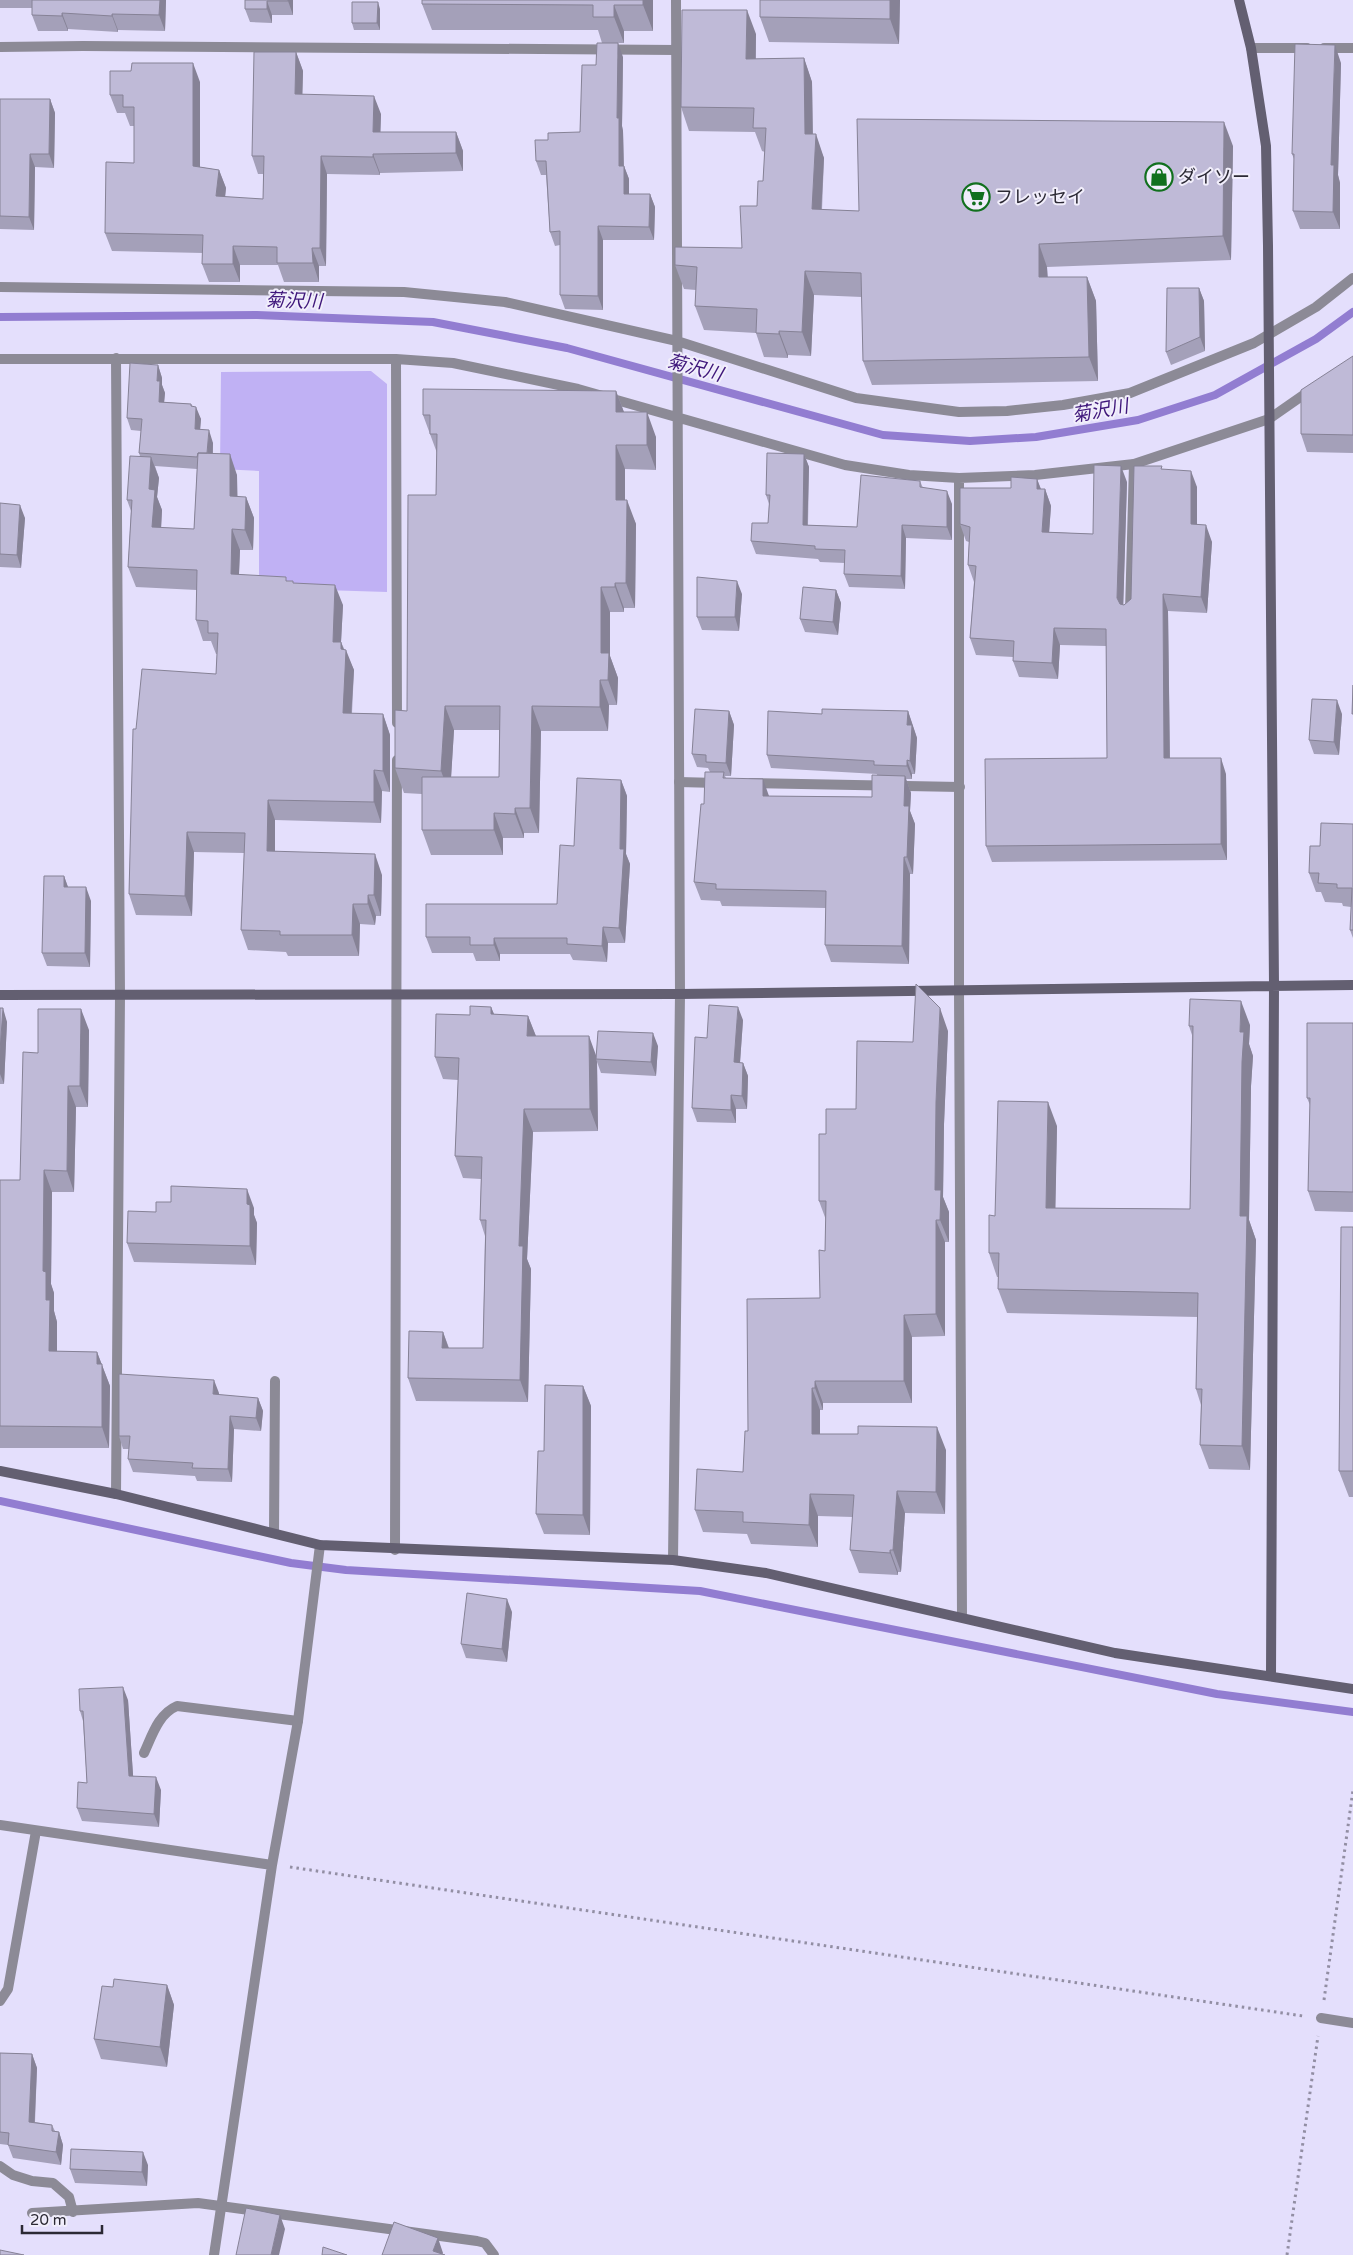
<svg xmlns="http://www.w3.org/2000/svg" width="1353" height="2255" font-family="'Varela Round','Noto Sans JP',sans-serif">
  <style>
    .green { fill: #c0b1f4 }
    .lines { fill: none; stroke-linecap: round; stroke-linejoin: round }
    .stream { stroke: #927dd1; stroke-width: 8 }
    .path { stroke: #928ea3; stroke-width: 3; stroke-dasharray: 2.5 4; stroke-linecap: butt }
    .lane { stroke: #8c8a96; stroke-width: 10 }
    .street { stroke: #8c8a96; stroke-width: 10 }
    .secondary { stroke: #635f71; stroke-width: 10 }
    .wall { fill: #a4a0b9; fill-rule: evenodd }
    .shaded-wall { fill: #868296 }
    .building { fill: #bfbad7; stroke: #868296 }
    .labels { text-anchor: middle; stroke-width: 4; stroke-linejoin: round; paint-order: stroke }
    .poi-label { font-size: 18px; fill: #2b2934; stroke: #f1eefb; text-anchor: start }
    .water-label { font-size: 19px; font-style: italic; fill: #3f177b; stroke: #f1eefb }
  </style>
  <rect width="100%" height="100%" fill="#e4dffc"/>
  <path class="green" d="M371,371l16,13v208l-128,-4v-117l-39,-2 1,-97z"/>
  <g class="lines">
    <path class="stream" d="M0,317l257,-2 176,7 134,26 316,87 87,6 66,-4 102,-17 77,-25 101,-56 37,-27
      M0,1501l291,62 55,7 354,21 517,103 136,18"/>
    <path class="path" d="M290,1867l1013,149
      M1324,2000l29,-210
      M1287,2255l31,-219"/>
    <path class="lane" d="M1130,612l4,-148
      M679,782l38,1
      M751,783l209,4
      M274,1533l1,-152
      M144,1753c8,-17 14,-39 33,-47l121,15
      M0,2001l8,-12 28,-158
      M1321,2018l32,5
      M0,2166l13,9 19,6 21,2 16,14 4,15
      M32,2213l166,-10 279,38 8,2 9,12"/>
    <path class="street" d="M0,47l83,-1 593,4
      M1251,48h56
      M1324,48h29
      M0,287l404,5 101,10 172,39 179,57 103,14 48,-1 56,-6 67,-12 124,-50 62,-36 37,-29
      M116,358l4,637 -4,499
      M0,359h396l57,4 125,26 267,76 64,10 50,3 76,-3 99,-11 135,-45 43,-30
      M396,359l1,364
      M959,478v512l3,627
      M395,1550l2,-790
      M673,1560l7,-566 -4,-994
      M0,1825l272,40
      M214,2255l58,-390 26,-144 22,-176"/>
    <path class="secondary" d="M1239,0l12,48 15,98 2,100 6,739 -3,690
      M0,995l680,-1 673,-9
      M0,1471l116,23 204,51 353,15 93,13 349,80 238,36"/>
  </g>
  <path class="wall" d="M0,0h166l-1,31 -47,-1v2l-50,-3v2h-30l-6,-16v-7h-32z
    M245,0h48v15h-21v8l-22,-1 -5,-13z
    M653,0v31h-29v12h-22l-4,-13h-166l-10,-26z
    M760,0h140l-1,44 -130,-2 -9,-25z
    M380,9v21h-26l-2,-7z
    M756,34v25l48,-1 8,24 1,52 11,24 -2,52 37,1 374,-65 -2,114 -184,7 1,10h39l9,24 2,80 -226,4 -9,-24 -1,-64 -48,-2 -3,61 -23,-1v3l-24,-1 -8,-24 -52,-3 -9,-24 1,-16 -12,-1 -9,-24 67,-17 15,-42 6,-25 2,-29 -3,-1 -7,-19 -66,-1 -8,-24z
    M296,52l7,19 -1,23 79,20 -1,18h76l7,19v20l-83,2v2l-53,-1 -1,92h-7v16h-35l-6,-17h-38v17h-31l-7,-18 1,-11 -91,-2 -7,-18 29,-70v-37h-4l-5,-13h-8l-7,-18 90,-13v85l19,3 7,18 -1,9 38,2v-25h-5l-6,-18z
    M623,57l-1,69 1,5 1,35 5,13v15h21l5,13 -1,33h-51v70l-38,-1 -5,-14v-50l-5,1 -5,-14 -4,-57h-5l-5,-14 12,-21 32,-8 16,-67z
    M1341,63l-3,112 2,8v46h-40l-7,-18 1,-52 -2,-5z
    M0,99h50l5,14 -1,55 -19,-1 -1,63 -34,-1z
    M1199,288l5,13 1,50 -34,14 -5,-13z
    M1353,356v97l-46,-1 -6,-18z
    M158,365l4,13v7l3,8 -1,9 27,2 10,15 -1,11 13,13v11l24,21v22h9l8,21 -1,32h-13l-1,24 49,7 55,24 -2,37 13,28 -2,43 31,1 7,21v57l-8,-1 -1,32 -106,-3v31l107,24 -1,41h-5l-1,9 -15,-1 -1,32h-71l-2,-4 -38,-2 -7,-20 3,-77 -50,-1 -2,64 -56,-1 -7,-21 7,-165 80,-55 1,-20h-1l-5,-13h-8l-7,-21 1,-30 -61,-3 -8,-20 3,-56 -4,-11 13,-44 -1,-3 2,-22 -10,-1 -4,-12zM155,466l42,3 -3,60 -33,-1 1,-18 -5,-13 2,-19z
    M616,391l8,21 32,25v33l-31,-1v31l11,24 -1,84h-11v4h-14v44l8,22 -1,27h-8l-1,26h-67l-2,102h-15v5h-21v17h-72l-9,-25v-36l-18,-1 -9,-25 12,-57 29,-216 1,-42 -14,-38zM454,730h45v47h-48z
    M804,454l5,13 -1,58 49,2 63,-46 3,7 29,16v36l-46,-2 -1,51 -56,-2 -5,-13 1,-11 -25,-1 -2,-3 -62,-5 -5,-13 17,-18 1,-19 -3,-9z
    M1162,469l35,18v37l15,18 -5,71 -39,-2 2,147 56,16 1,86 -235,2 -6,-16 121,-88 -1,-112 -46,-1 -2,34 -39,-2 -6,-16v-4l-37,-2 -6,-17 4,-56 -6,-17 1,-23 -3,-1 -6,-17 51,-36 26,-9 4,10h4l6,17 -2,26 44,2 34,-52 -4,123h1l7,-6z
    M0,503l25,15 -4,50 -21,-1z
    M836,590l5,13 -3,32 -33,-3 -5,-13z
    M742,594l-3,37 -37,-1 -5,-13z
    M729,711l5,14 -3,51h-6l1,2 43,18 103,1 5,-23 -106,-6 -4,-13 55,-41 86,-3 9,27 -2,36h-3v5h-6l5,14 -1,18 5,13 -2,50h-3l-1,90 -78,-2 -6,-17 1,-37 -104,-2 -2,-5 -19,-1 -7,-18 16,-110 -2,-4 -11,-1 -5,-13z
    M1342,714l-3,41 -25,-1 -5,-14z
    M621,780l6,16 -1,58 4,10 -5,79h-17l-1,19 -34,-2 -3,-6h-70v7h-24l-3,-8h-41l-6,-16 131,-33 17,-58z
    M1353,824v114l-3,-8 1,-23 -8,-1 -1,-3 -17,-1 -4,-10h-5l-7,-19 11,-27z
    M64,876l4,11 23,14 -1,66 -43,-1 -5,-13z
    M491,1007l3,7 34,2 8,20 60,20 62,-10 -2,30 -55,-3 -4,-11 1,69 -65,1 -6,127 4,10 -3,133 -112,-1 -8,-23 35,-46 6,16h34l2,-112 -5,-16 1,-41 -18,-1 -8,-22 3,-76 -15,-1 -8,-22 35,-42z
    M0,1008l7,14 -3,62h-4z
    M743,1020l-3,43h3l5,13 -1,33h-11v14l-39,-1 -5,-14 15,-70z
    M1353,1023v189l-38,-1 -7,-20 2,-86 -3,-7z
    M1250,1025l-1,19 4,12 -2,30 -2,134 7,20 -6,230 -41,-1 -9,-24 1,-40 -5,-16 2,-72 -191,-4 -9,-24v-12h-1l-8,-24 6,-37 62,-90 -2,82 135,1 2,-174 -3,-9z
    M89,1030l-1,77h-12l-2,85h-22l-1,92 3,9v18l3,11v29l40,1 13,34 -1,62h-109v-268h20l18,-127z
    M948,1031l-4,93 -1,73 6,15v30h-4v94l-33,1v66h-89v7h-3v24l126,16 -1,64 -40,-1 -4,59h-3v3l-39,-2 -9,-23 3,-33 -35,-1v31l-67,-3 -4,-10 -44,-2 -8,-22 48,-38 5,-41 72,-133 5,-47 1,-31 -7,-19 7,-67 30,-25 57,-67z
    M254,1208v7l3,8 -1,42 -122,-3 -7,-19 29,-31z
    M1353,1227v270h-4l-10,-26z
    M583,1386l8,20 -1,129 -46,-1 -8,-20 8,-63z
    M219,1393v2l39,3 5,13 -2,20 -27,-2 -2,53 -35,-1 -2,-5 -62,-4 -5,-13 1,-10h-6l-4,-13z
    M512,1612l-5,50 -41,-4 -5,-14z
    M128,1700l5,76 28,14 -2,37 -77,-6 -5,-13 10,-25 -4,-62 -3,-10z
    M167,1985l7,20 -7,62 -66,-8 -7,-20 19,-52z
    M0,2053l32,1 5,14 -2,54 17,3 3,6 4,1 4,13 -2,20 -48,-7 -5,-13 -8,-1z
    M148,2165l-1,21 -72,-3 -5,-14z"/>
  <path class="shaded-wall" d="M160,0h6l-1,31 -6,-16z
    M288,0h5v15l-5,-14z
    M643,0h10v31l-10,-26z
    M890,0h10l-1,44 -9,-25z
    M267,1l5,14v8l-5,-14z
    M378,2l2,7v21l-3,-7z
    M614,5l10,26v12l-10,-26z
    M747,10l9,24 -1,49 -9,-24z
    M62,13l6,16v2l-6,-15z
    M112,14l6,16v2l-6,-16z
    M618,43l5,14 -1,69 1,5 1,48 -5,-13 -2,-48z
    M1335,45l6,18 -3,112 2,8v46l-7,-17 -2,-47z
    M296,52l7,19 -1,42 -7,-19z
    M804,58l8,24 1,76 -8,-24z
    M193,63l7,19v103l-7,-19z
    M374,96l7,18 -1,36 -7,-18z
    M50,99l5,14 -1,55 -5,-14z
    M1224,122l9,24 -2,114 -8,-24z
    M456,132l7,19v20l-7,-18z
    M816,134l8,24 -4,75 -8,-24z
    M30,154l5,13 -1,63 -5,-13z
    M373,154l7,19v2l-7,-18z
    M321,156l6,18 -1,92 -6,-18z
    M624,166l5,13v28l-5,-13z
    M219,170l7,18 -3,27 -7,-19z
    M650,194l5,13 -1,33 -5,-13z
    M598,226l5,14v70l-5,-14z
    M1039,244l8,23 1,34 -9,-24z
    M233,246l7,19v17l-7,-18z
    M312,248l7,18v16l-6,-19z
    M805,271l9,24 -3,61 -9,-24z
    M1087,277l9,24 2,80 -9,-24z
    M1199,288l5,13 1,50 -5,-14z
    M779,331l9,24v3l-9,-24z
    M158,365l4,13v7l3,8 -2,21 -4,-12 -2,-21z
    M616,391l9,24 -9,-3z
    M196,407l5,12 -2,23 -4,-13z
    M647,412l9,25v33l-9,-25z
    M209,430l4,13 -1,27 -5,-12z
    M616,445l9,24v55l-9,-24z
    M230,454l7,21 1,42 -8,-21z
    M804,454l5,13 -2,71 -4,-13z
    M151,457l8,21 -2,19 5,13 -2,38 -8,-21 -3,-38z
    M1121,466l6,16 -4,133 -6,-17z
    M1191,471l6,16v53l-6,-16z
    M1037,479l6,16 -6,-6z
    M1045,489l6,17 -3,42 -6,-16z
    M947,491l5,13v36l-5,-13z
    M246,497l8,21 -1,32 -8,-20z
    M627,500l9,24 -1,84 -9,-25z
    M20,505l5,13 -4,50 -4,-13z
    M902,525l4,13 -1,51 -4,-13z
    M1206,525l6,17 -5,71 -6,-16z
    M232,529l8,21 -2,45 -7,-21z
    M737,581l5,13 -3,37 -4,-14z
    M615,583l9,25v4l-9,-25z
    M335,585l8,20 -2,37 5,14v-6l8,20 -4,64 -7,-21 -10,-71z
    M601,587l9,25v44l8,22 -1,27 -9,-25 -7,-27z
    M836,590l5,13 -3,32 -5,-13z
    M1163,594l5,17 2,163 -6,-16z
    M1054,628l6,17 -2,34 -6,-16z
    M600,680l9,25 -1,26 -8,-24z
    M1337,700l5,14 -3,41 -5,-13z
    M445,706l9,24 -4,65 -9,-24z
    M532,706l9,25 -2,102 -9,-25z
    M729,711l5,14 -3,51 -5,-13z
    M908,711l9,27 -2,36 -5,-13 -3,-36z
    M383,714l7,21v57l-7,-21z
    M1221,758l5,16 1,86 -6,-16z
    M907,760l5,14v5l-5,-13z
    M374,770l8,21 -1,32 -7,-21z
    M905,776l6,17 -1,18 5,13 -2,50 -6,-17 -3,-51z
    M763,779l6,17h-6z
    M621,780l6,16 -1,58 4,10 -5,79 -6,-15z
    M268,800l7,20v52l-8,-21z
    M515,808l9,25v5l-9,-24z
    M494,813l9,25v17l-9,-25z
    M187,832l7,20 -2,64 -7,-20z
    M375,854l7,21 -1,41 -7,-21z
    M904,857l6,17 -1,90 -7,-18z
    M64,876l5,14 -5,-3z
    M86,887l5,14 -1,66 -5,-14z
    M368,895l8,21 -1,9 -7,-21z
    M353,904l7,20 -1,32 -7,-21z
    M603,927l5,16 -1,19 -5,-16z
    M494,938l6,16v7l-6,-16z
    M1241,1001l9,24 -1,19 4,12 -2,30 -2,134 7,20 -6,230 -8,-24 -2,-230v-184z
    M491,1007l9,22 -9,-15z
    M738,1007l5,13 -4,56 -5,-14z
    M3,1008l4,14 -3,62 -4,-10v-23z
    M940,1008l8,23 -4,93 -1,73 6,15v30l-9,-22 -5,-30 1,-88z
    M81,1009l8,21 -1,77 -8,-21z
    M528,1016l9,23 -10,-3z
    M653,1033l5,13 -2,30 -5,-14z
    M589,1036l8,22 -1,1 1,3 1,69 -8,-22z
    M743,1063l5,13 -1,33 -5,-13z
    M68,1086l8,21 -2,85 -7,-21z
    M731,1095l5,14v14l-5,-13z
    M1048,1102l9,24 -2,106 -9,-24z
    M524,1109l9,23 -6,127 4,10 -3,133 -8,-22 -1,-134z
    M44,1170l8,22 -1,92 3,9v18l3,11v50l-8,-21 -6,-80z
    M247,1189l7,19v7l3,8 -1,42 -6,-19 -3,-42z
    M936,1220l9,22v94l-9,-22z
    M904,1315l8,22v66l-8,-22z
    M443,1332l8,23 -9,-7z
    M97,1352l13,34 -1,62 -7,-21 -5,-63z
    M214,1380l5,13 -1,14 -5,-13z
    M815,1381l8,22v7l-8,-22z
    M583,1386l8,20 -1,129 -7,-20z
    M812,1388l8,22v46l-8,-22z
    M258,1398l5,13 -2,20 -5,-13z
    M230,1416l4,13 -2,53 -4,-13z
    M937,1427l9,23 -1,64 -9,-22z
    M897,1491l8,22 -4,59 -8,-22z
    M810,1494l8,22v31l-9,-22z
    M890,1550l8,22v3l-8,-22z
    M507,1599l5,13 -5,50 -5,-13z
    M123,1687l5,13 6,89 -5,-13z
    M156,1777l5,13 -2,37 -5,-13z
    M167,1985l7,20 -7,62 -7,-20z
    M32,2054l5,14 -3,67 -5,-13z
    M59,2132l4,13 -2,20 -5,-13z
    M143,2152l5,13 -1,21 -5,-14z
    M280,2215l5,14 -6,26h-8z
    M438,2238l5,15 -1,2 -9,-4z"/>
  <path class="building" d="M32,0h128l-1,15 -47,-1v2l-50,-3v3l-30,-1z
    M245,0h43v1h-21v8h-22z
    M422,0h221v5h-29v12h-21v-12l-171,-1z
    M760,0h130v19l-130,-2z
    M352,2h26l-1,21h-25z
    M682,10h65l-1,49 58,-1 1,76h11l-4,75 47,2 -2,-92 367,3 -1,114 -184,8v33h48l2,80 -226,4 -2,-88 -56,-2 -3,61 -23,-1v3l-23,-1 1,-24 -62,-3 2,-39 -22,-2v-18l67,1 -2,-42h17l1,-25h5l3,-53h-13l1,-20 -73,-1z
    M597,43h21l-1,75h2v48h5v28h26l-1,33 -51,-1v70l-38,-1v-64l-10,1 -4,-71h-10l-1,-21h13v-7l32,-1 2,-67h14z
    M1295,44l40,1 -4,120h3l-1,47 -40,-1 1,-57h-2z
    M254,52h42l-1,42 79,2 -1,36h83v21l-83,1v3l-52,-1 -1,92h-8l1,15h-36v-16l-44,-1v18h-31l1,-29 -98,-2 1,-71 28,1v-56h-11v-12h-13v-24h21l1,-8h61v103l26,4 -3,26 47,3 1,-43h-12z
    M0,99h50l-1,55h-19l-1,63 -29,-1z
    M1167,288h32l1,49 -34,15z
    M1353,356v79l-52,-1v-44z
    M130,363l28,2 -1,16h3l-1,21 32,2v2l5,1 -1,22 14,1 -2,23h-9l-1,4 -58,-4 3,-34 -15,-1z
    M423,389l193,2v21h31v33h-31v55h11l-1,83h-11v4h-14v66h8l-1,27h-8v27l-68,-1 -2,102h-15v6l-21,-1v17h-72v-53h77l1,-71h-55l-4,65 -46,-3v-58l12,1 1,-216h28l1,-61h-7v-19h-7z
    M198,453l32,1v42l16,1 -1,33 -13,-1 -1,45 55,3v4h7v2l42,2 -2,57h8v7l5,1 -3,63 40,1v57l-9,-1v32l-106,-2 -1,51 108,3 -1,41h-6v9h-15l-1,31h-72v-4l-39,-1 4,-97 -58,-1 -2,64 -56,-2 4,-165h3l6,-60 74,5 2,-41h-10v-12l-12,-1 1,-50 -69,-3 4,-67h-5l3,-44 21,1 -2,32 6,1 -3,37 42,2z
    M767,453l37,1 -1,71 54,2 4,-52 59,6v6l27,4v36l-45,-2 -1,51 -57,-2 1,-24 -30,-1v-3l-64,-5 1,-18h16l2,-28h-4z
    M1094,465l27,1 -4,132 3,6 4,1 7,-6 3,-133h28l-1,3 30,2v53l15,1 -5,72 -38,-3 1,164h57v86l-235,2 -1,-87 122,-1 -1,-129 -52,-1 -2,35 -39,-2 1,-20 -44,-3 6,-72 -8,-1 2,-38 -10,-3v-36h51v-11l26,2v10h8l-3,43 51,2z
    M0,503l20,2 -3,50 -17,-1z
    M697,577l40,4 -2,36h-38z
    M803,587l33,3 -3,32 -33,-3z
    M1353,685v29h-1z
    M1312,699l25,1 -3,42 -25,-2z
    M695,709l34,2 -3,52 -20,-1v-7l-14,-1z
    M822,709l86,2 -1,14h5l-2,36 -3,-1v6l-33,-1v-4l-107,-6 1,-44 54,3z
    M705,772h19l-1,6 40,1v17l109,1v-22l33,1 -1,30h5l-2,51h-3l-2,89 -77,-1 1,-54 -110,-2v-5l-22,-2 7,-78h3z
    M577,778l44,2 -1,69h4l-5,79 -16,-1 -1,19 -35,-2v-6h-73v7h-24v-8h-44v-33h131l3,-59 14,1z
    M1321,823l32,1v106h-3l2,-42h-15v-4l-19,-1 1,-10h-10l1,-27h10z
    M44,876h20v11h22l-1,66h-43z
    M916,984l24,24 -4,94 -1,88h6l-1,30h-4v94l-32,1v66h-89v7h-3v46h46v-8l79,1 -1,65 -39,-1 -4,59h-3v3l-40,-3 4,-55 -44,-1 -1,31 -66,-3v-10l-48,-2 2,-41 46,3 2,-41h3l-1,-132 73,-1 -1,-48 6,1 1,-50h-7v-67h7v-25h30l1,-68 56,1z
    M1190,999l51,2 -1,31h4l-2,30 -2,154h7l-5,230 -42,-1 2,-56h-6l2,-96 -200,-4 1,-36h-10v-38l6,1 3,-115 50,1 -2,106 144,1 3,-183h-4z
    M709,1005l29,2 -4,55 9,1 -1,33 -11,-1v15l-39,-2 3,-71 12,1z
    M470,1006l21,1v7l37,2 -1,20h62l1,73h-66l-5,137h4l-3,134 -112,-2 1,-47 34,1 -1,16h41l3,-128h-6l2,-63 -27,-1 4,-98 -24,-1 1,-43 34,1z
    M0,1008h3l-3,43z
    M38,1009h43l-1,77h-12l-1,85 -23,-1 -1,101 3,1v28h4l-1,51 48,1v12h5v63l-102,-1v-246h20l3,-128 15,1z
    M1307,1023h46v169l-45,-1 2,-93h-3z
    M598,1031l55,2 -2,29 -55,-3z
    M171,1186l76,3v15l3,1v41l-123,-3 1,-32 28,1v-10h15z
    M1341,1227h12v244h-14z
    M119,1374l95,6 -1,14 45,4 -2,20 -26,-2 -2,53 -36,-1 1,-5 -65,-4 2,-23h-11z
    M545,1385l38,1v129l-47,-1 2,-63h6z
    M467,1593l40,6 -5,50 -41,-5z
    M123,1687l6,89 27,1 -2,37 -77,-6 1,-26 9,1 -4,-72h-3l-1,-22z
    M114,1979l53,6 -7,62 -66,-8 8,-53 11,1z
    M0,2053l32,1 -3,68 23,3v6l7,1 -3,20 -48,-7 1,-12 -9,-1z
    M71,2149l72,3 -1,20 -72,-3z
    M246,2208l34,7 -9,40h-35z
    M394,2222l44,16 -5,13 12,4h-63z
    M323,2247l24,8h-25z
    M0,2250l24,5h-24z"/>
  <defs>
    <g id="shop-ring" transform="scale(1.4375)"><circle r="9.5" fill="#f1eefb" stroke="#11701e" stroke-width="1.5"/><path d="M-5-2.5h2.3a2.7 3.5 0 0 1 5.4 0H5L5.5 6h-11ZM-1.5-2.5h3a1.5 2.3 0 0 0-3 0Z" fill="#11701e"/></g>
    <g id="supermarket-ring" transform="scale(1.4375)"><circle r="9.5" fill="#f1eefb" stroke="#11701e" stroke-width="1.5"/><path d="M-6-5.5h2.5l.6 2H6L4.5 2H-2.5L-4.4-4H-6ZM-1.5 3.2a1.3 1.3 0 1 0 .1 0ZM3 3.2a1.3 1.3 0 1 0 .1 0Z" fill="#11701e"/></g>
  </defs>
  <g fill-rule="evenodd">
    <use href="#shop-ring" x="1159" y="177"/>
    <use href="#supermarket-ring" x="976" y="197"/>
  </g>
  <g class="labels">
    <g class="poi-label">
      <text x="1178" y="183">ダイソー</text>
      <text x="995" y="203">フレッセイ</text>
    </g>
    <g class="water-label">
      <text transform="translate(294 300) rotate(2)" y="7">菊沢川</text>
      <text transform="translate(695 367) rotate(15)" y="7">菊沢川</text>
      <text transform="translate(1100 410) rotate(-10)" y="7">菊沢川</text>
    </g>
  </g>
  <path d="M22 2225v8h80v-8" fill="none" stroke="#2b2934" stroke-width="2.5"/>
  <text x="30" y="2225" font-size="15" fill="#2b2934" stroke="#f1eefb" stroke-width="4" paint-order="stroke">20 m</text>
</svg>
